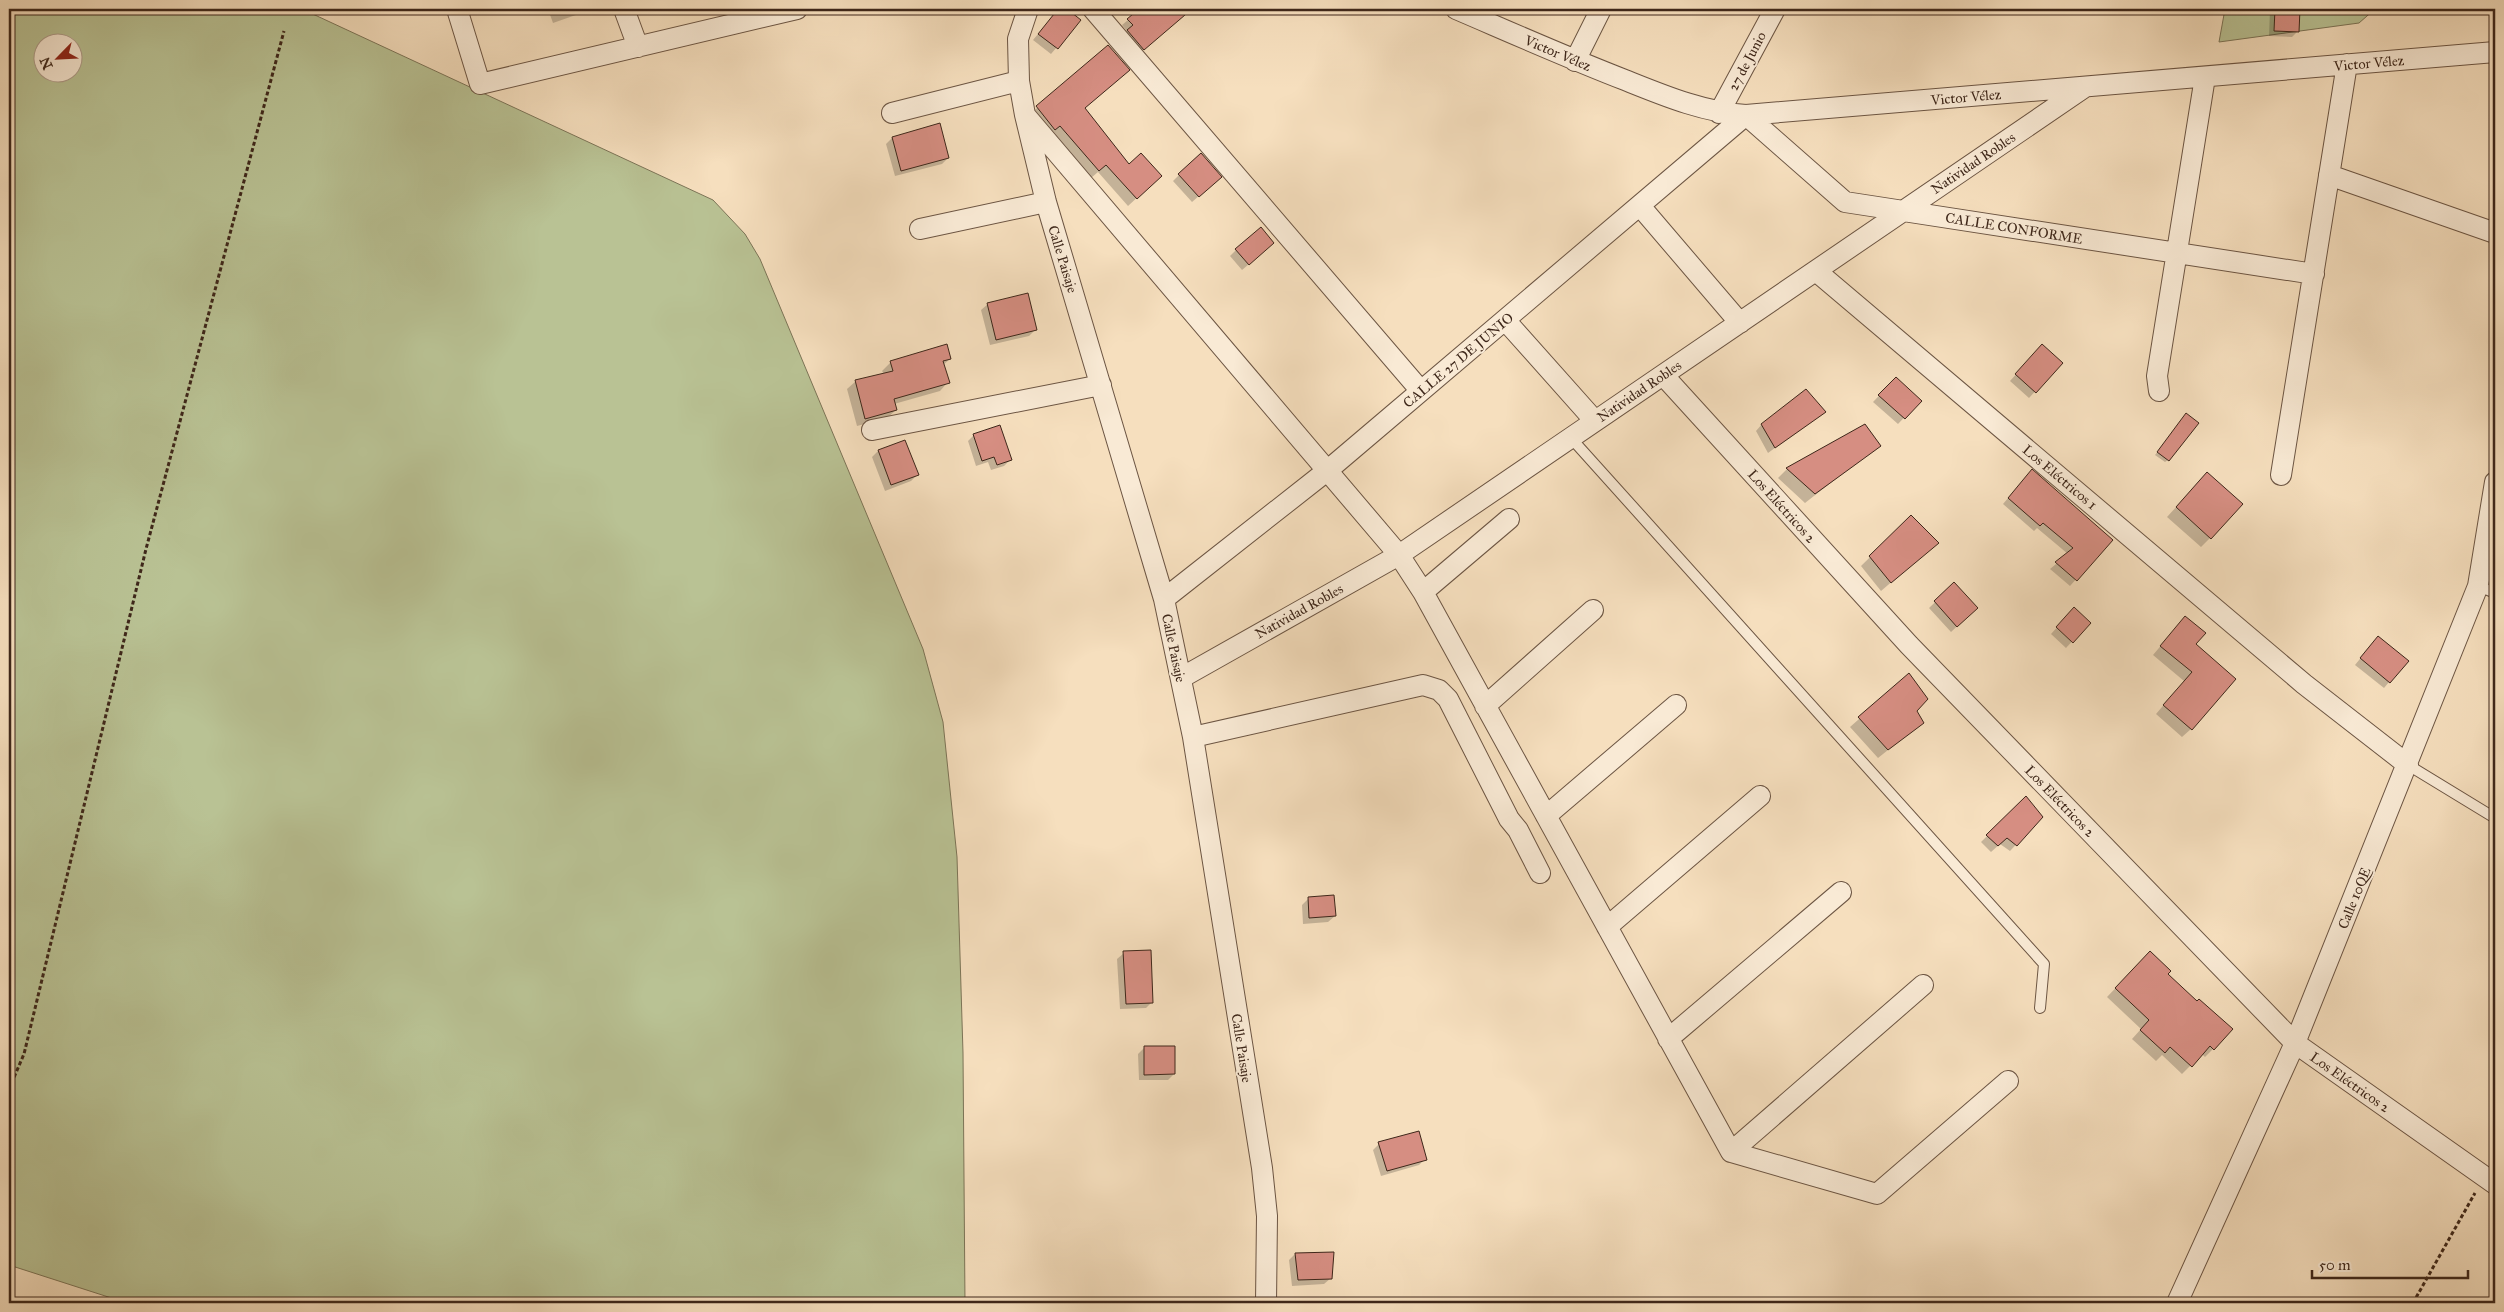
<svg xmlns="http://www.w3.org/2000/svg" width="2504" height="1312" font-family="'IM FELL Great Primer',serif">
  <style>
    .green { fill: #b9c294; stroke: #7c7457; fill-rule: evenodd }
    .shadow { fill: #0003 }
    .building { fill: #d68e82; stroke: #3e271a }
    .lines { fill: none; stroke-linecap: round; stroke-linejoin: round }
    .lane-casing { stroke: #6c5543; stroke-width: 12 }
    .street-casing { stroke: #6c5543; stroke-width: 22 }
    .path { stroke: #3e271a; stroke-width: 3; stroke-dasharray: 4 2.5; stroke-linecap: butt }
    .lane { stroke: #f9ead5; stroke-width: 10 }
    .street { stroke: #f9ead5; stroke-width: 20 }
    .labels { text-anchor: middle; stroke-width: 4; stroke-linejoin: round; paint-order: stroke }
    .street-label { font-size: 14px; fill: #3e271a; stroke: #f9ead5 }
  </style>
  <rect width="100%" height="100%" fill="#f6dfbe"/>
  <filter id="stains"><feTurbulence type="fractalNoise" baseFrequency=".004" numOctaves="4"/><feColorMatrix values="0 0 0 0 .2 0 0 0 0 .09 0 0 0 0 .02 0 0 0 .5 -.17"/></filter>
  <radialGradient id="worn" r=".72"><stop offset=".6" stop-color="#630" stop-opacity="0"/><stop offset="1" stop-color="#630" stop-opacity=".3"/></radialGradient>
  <path class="green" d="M9,9h293l411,191 32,34 15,25 163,390 20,73 14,135 6,196 2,250h-838l-118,-38zM42,42h30v30h-30z
    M2225,9h150l-16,14 -140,19z
    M2391,9h104l-107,2z"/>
  <path class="shadow" d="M548,9h45l-40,14z
    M1059,9h6l15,11 -29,34 -18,-14z
    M1141,9h44l2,2 -50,44 -16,-18 6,-6 -5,-6z
    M2270,9h29l-1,22 -6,6 -23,-1z
    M1108,47l-24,62 45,56 24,18 -25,23 -30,-34 -7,6 -62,-63z
    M892,138l56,20 -6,6 -47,12 -9,-32z
    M1179,175l35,8 -22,19 -19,-21z
    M1267,249l-25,21 -12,-14 6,-6z
    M988,304l47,26 -6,6 -39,9 -9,-35z
    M2036,352l25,11 -32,35 -19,-17z
    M950,359l-7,6 5,17 -8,9 -46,13 2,6 -9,8 -30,8 -10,-37 9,-8 28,-7 -2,-3 9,-9z
    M1896,378l24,23 -22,23 -25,-22z
    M1824,412l-56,41 -12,-22 6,-7z
    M2184,417l-16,43 -3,2 -10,-7z
    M1865,426l14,19 -74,58 -27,-25 9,-9z
    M974,435l36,25 -6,6 -13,4 -3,-8 -12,4 -8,-25z
    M878,451l39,24 -6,6 -26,10 -13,-34z
    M2026,477l85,63 -41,46 -20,-17 18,-15 -31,-26 -3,3 -31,-27z
    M2198,483l12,55 -9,9 -34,-30z
    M1911,517l26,26 -56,48 -20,-25z
    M1954,584l16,30 -19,18 -22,-24z
    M2068,615l21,8 -23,25 -15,-14z
    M2185,617l10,28 -4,84 -9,8 -26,-23 28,-33 -31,-26z
    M2372,644l17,38 -5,6 -29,-23z
    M1909,675l7,36 6,12 -44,35 -28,-31z
    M2026,798l16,19 -32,34 -10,-7 -9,8 -10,-10z
    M1308,899l27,17 -7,6 -25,2 -1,-19z
    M2150,952l63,97 -8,8 -3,-3 -20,20 -20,-19 -6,6 -24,-22 9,-10 -34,-32z
    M1124,953l28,49 -6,6 -26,1 -3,-50z
    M1144,1048l30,26 -6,6h-29l-1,-26z
    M1379,1144l46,15 -6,6 -38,11 -8,-26z
    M1295,1254l36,24 -7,6 -32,2 -3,-26z"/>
  <path class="building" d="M1058,9h9l14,11 -23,29 -20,-15z
    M1139,9h53l-48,41 -17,-20 6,-5 -6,-6z
    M2275,9h25l-1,23 -25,-1z
    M1108,45l22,25 -45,38 44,56 12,-11 21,23 -25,23 -31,-34 -7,6 -39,-45 -5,4 -19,-24z
    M940,123l9,35 -48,13 -9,-34z
    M1201,153l21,24 -23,20 -21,-23z
    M1261,227l13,16 -25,22 -14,-16z
    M1028,293l9,37 -41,10 -9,-37z
    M947,344l4,15 -8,2 7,22 -56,16 3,11 -32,9 -10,-39 38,-9 -3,-10z
    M2042,344l21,19 -27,30 -21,-19z
    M1896,377l26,24 -17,18 -27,-24z
    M1806,389l20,23 -51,36 -14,-24z
    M2186,413l13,10 -30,38 -12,-9z
    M1865,424l16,22 -66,48 -29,-26z
    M1000,425l12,35 -15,5 -3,-8 -12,4 -9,-27z
    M905,440l14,35 -28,10 -13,-35z
    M2032,469l81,71 -36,41 -22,-19 18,-14 -30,-25 -3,3 -32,-28z
    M2207,472l36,32 -32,35 -35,-32z
    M1911,515l28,28 -48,40 -22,-27z
    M1954,582l24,26 -21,19 -23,-26z
    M2074,607l17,16 -18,20 -17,-16z
    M2185,616l21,17 -10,11 40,35 -44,51 -29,-25 29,-33 -32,-26z
    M2378,636l31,25 -19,22 -30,-25z
    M1909,673l19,26 -11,12 7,12 -36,27 -30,-33z
    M2026,796l17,21 -26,29 -10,-8 -9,8 -12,-11z
    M1334,895l2,21 -27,2 -1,-21z
    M1151,950l2,53 -27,1 -3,-53z
    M2150,951l21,20 -3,3 29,27 2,-2 34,30 -19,21 -4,-4 -18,21 -22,-20 -5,6 -25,-23 9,-10 -34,-32z
    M1144,1046h31v28l-31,1z
    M1419,1131l8,29 -40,11 -9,-29z
    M1334,1252l-2,27 -34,1 -3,-27z"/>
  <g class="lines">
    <g class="lane-casing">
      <path id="lane" d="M1571,438l473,526 -4,44
        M2478,586l17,7
        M2408,765l87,53"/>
    </g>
    <g class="street-casing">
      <path id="street" d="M457,9l23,75 317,-75
        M624,9l14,38
        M1028,9l-10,30 1,42 6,34 21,87 118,397 29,138 69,431 5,48 -1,87
        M1093,9l328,382
        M1456,9c56,24 112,49 169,71 40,16 78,32 121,35l749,-63
        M1575,61l26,-52
        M892,113l127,-32
        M1719,113l56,-104
        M1025,115l374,440 24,37 308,560 146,42 131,-113
        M2329,175l166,58
        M1640,206l100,117
        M920,229l126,-27
        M1816,271l488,413 104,81
        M1505,320l90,101
        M1663,375l246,270 386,398 200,141
        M2159,391l-2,-15 48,-299
        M872,430l229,-45
        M2281,475l66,-411
        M1423,592l86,-73
        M1164,599l164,-129 418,-355 99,87 469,72
        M1181,678l218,-123 686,-468
        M1485,706l108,-96
        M1193,737l230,-52 16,5 9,9 61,120 9,11 22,43
        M1546,816l130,-111
        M1607,927l153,-131
        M1668,1039l173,-147
        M1731,1152l192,-167
        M2177,1303l118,-260 183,-457 17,-104"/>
    </g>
    <path class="path" d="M9,1089l15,-35 122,-505 138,-518
      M2413,1303l62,-110"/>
    <use href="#lane" class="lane"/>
    <use href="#street" class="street"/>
  </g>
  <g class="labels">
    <g class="street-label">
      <text transform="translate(1558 53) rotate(23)" y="5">Victor Vélez</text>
      <text transform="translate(1747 61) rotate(-62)" y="5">27 de Junio</text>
      <text transform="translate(2369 63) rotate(-5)" y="5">Victor Vélez</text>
      <text transform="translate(1966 97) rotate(-5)" y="5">Victor Vélez</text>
      <text transform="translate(1973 163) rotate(-34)" y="5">Natividad Robles</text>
      <text transform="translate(2014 228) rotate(9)" y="5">CALLE CONFORME</text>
      <text transform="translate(1063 259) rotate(73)" y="5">Calle Paisaje</text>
      <text transform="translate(1458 360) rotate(-40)" y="5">CALLE 27 DE JUNIO</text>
      <text transform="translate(1639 391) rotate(-34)" y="5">Natividad Robles</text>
      <text transform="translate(2060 477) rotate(40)" y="5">Los Eléctricos 1</text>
      <text transform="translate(1782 506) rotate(48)" y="5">Los Eléctricos 2</text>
      <text transform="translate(1299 611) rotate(-29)" y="5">Natividad Robles</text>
      <text transform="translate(1174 648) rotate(78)" y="5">Calle Paisaje</text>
      <text transform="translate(2060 801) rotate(46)" y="5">Los Eléctricos 2</text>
      <text transform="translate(2354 898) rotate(-68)" y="5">Calle 10QE</text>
      <text transform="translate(1242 1048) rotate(81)" y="5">Calle Paisaje</text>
      <text transform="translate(2350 1082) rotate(35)" y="5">Los Eléctricos 2</text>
    </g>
  </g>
  <rect width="2504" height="1312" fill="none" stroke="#f6dfbe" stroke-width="30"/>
  <rect x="10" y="10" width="2484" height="1292" fill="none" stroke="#3e271a" stroke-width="2.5"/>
  <rect x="15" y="15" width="2474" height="1282" fill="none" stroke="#3e271a"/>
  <g transform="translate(58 58) rotate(246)"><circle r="24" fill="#f9ead5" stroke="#ae9c8a"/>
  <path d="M0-4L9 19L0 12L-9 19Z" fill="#8f2418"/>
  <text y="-8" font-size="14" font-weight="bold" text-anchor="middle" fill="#3e271a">N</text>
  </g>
  <path d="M2312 1270v8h156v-8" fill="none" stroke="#3e271a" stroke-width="2.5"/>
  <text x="2319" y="1270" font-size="15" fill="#3e271a" stroke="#f9ead5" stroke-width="4" paint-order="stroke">50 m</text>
  <rect width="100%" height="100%" filter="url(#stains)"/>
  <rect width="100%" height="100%" fill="url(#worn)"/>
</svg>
